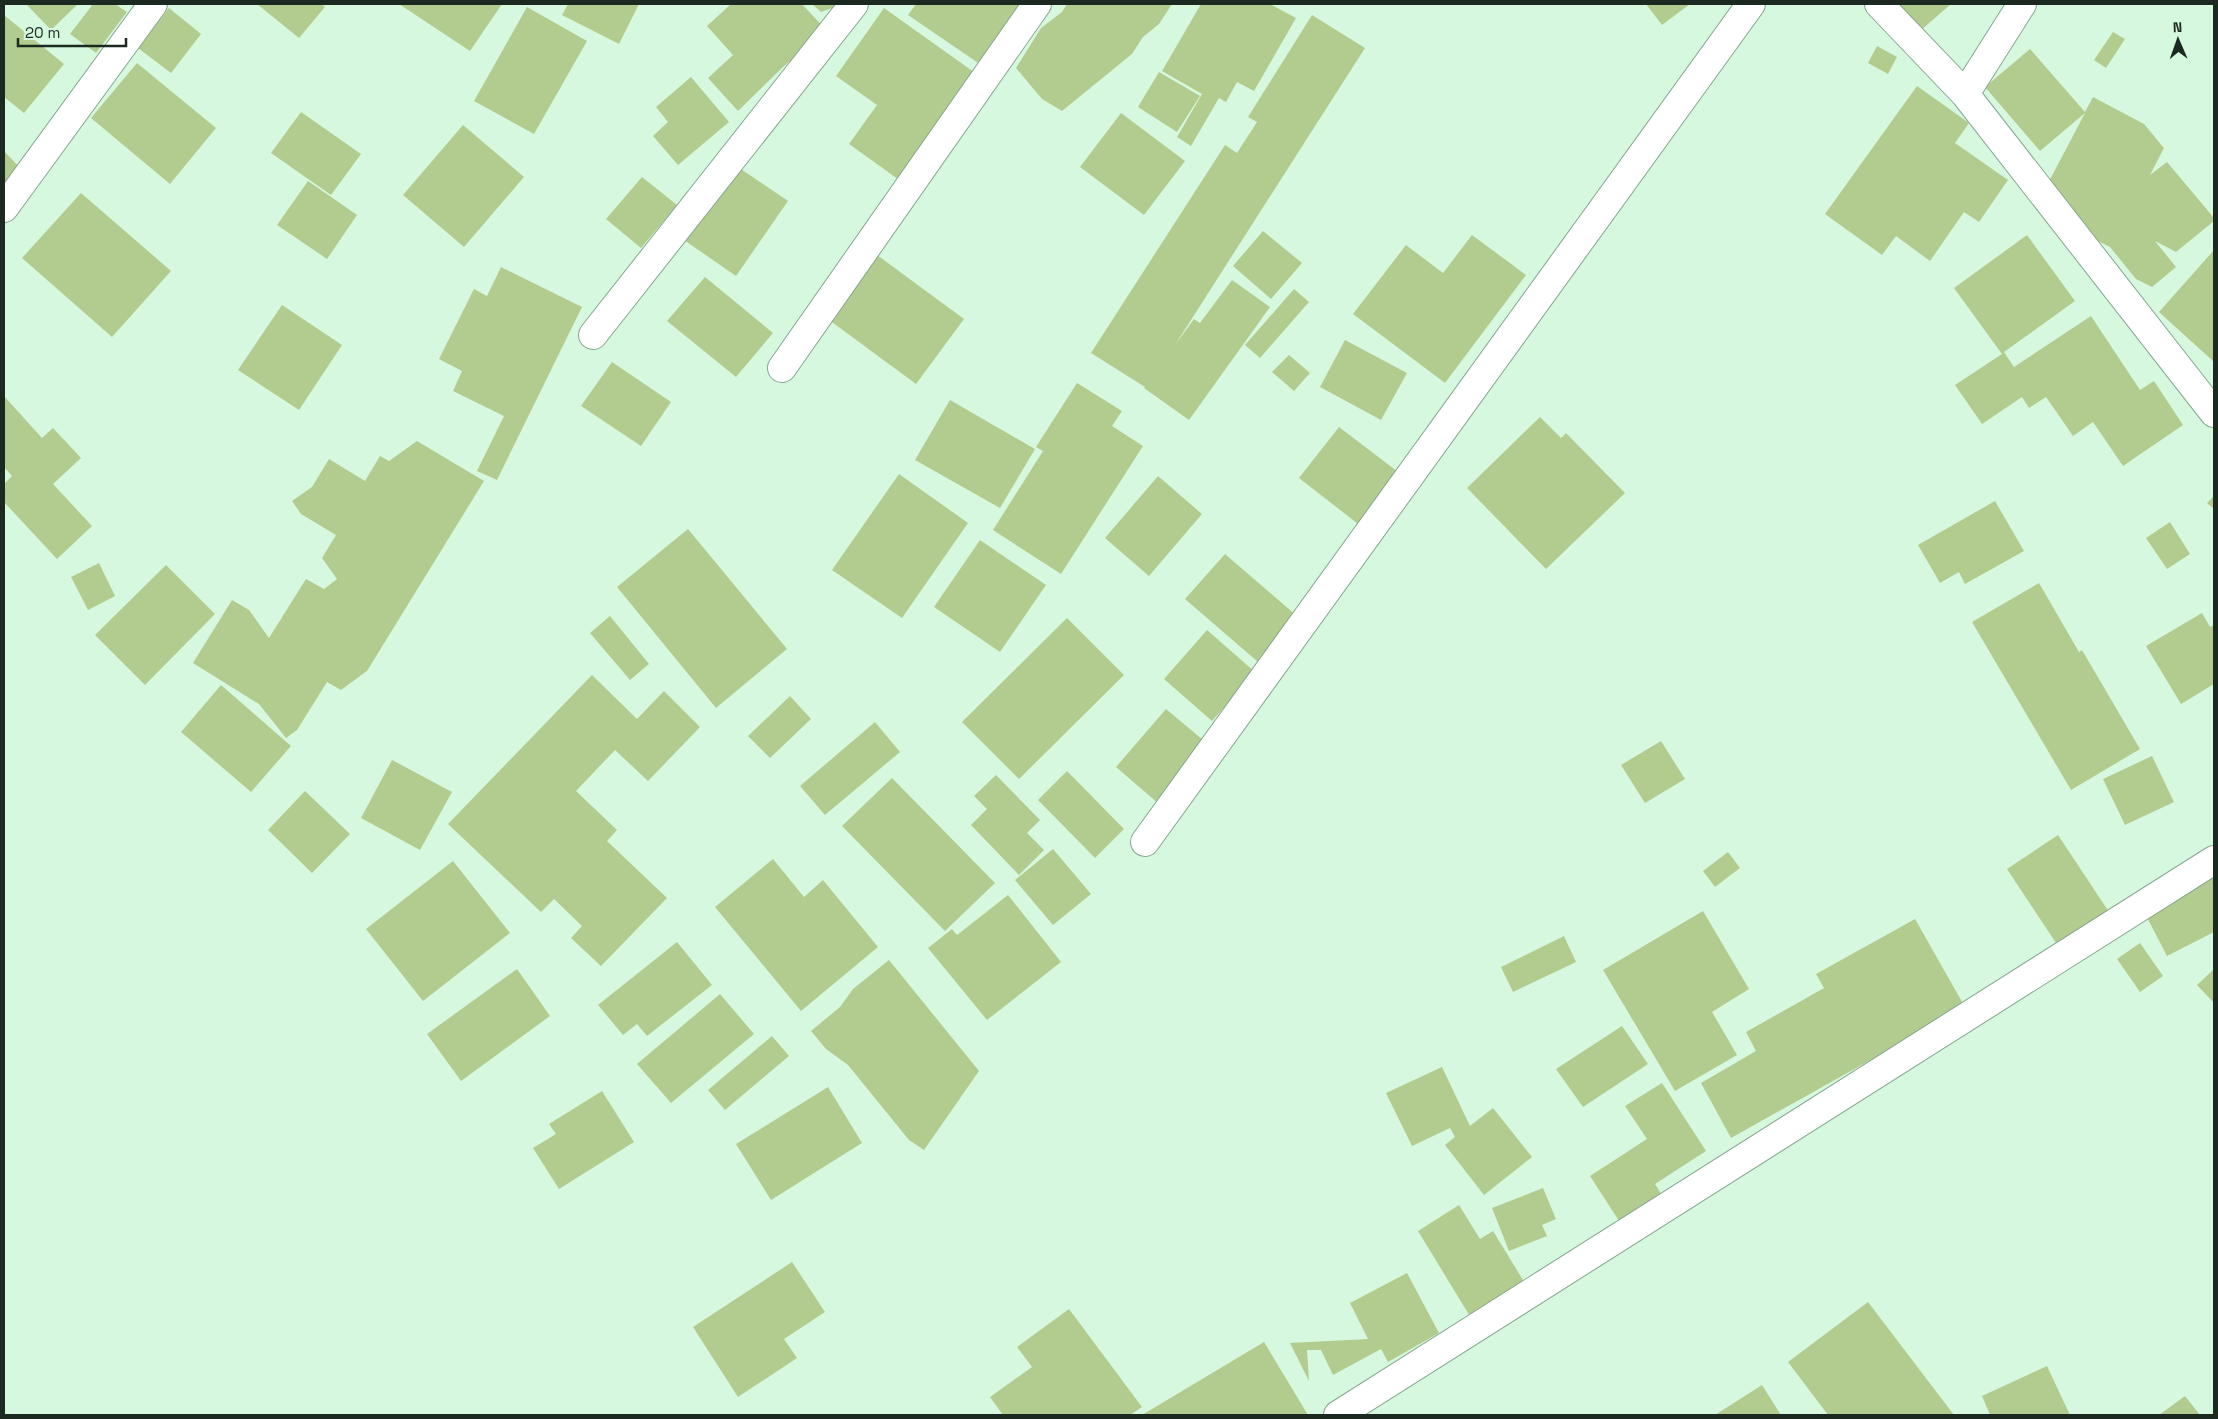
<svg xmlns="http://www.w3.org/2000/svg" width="2218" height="1419" font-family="'Space Grotesk',sans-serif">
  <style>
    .building { fill: #b2cc8f }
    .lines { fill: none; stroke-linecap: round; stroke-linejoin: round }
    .minor-casing { stroke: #86a68f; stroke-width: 30 }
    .minor { stroke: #fff; stroke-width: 28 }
  </style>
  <rect width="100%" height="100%" fill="#d6f8df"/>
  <path class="building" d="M29,4h49l-27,26 -24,-25z
    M93,4h22l12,8 -31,41 -26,-19z
    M257,4h64l4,3 -26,31z
    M399,4h103l-32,47z
    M568,4h71l-20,40 -57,-29z
    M731,4h71l25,27 -44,36 -45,44 -30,-33 25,-23 -26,-29z
    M812,4h32l-23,8z
    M916,4h110l-42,63 -76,-52z
    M1067,4h105l-13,20 -16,13 -11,17 -70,57 -20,-12 -26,-31 25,-40 21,-16z
    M1201,4h69l26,14 -42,73 -17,-9 -11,20 -7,-4 -28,48 -14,-9 25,-43 -40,-23z
    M1646,4h44l-28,21z
    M1896,4h55l-31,27z
    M527,7l60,34 -53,93 -60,-33z
    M169,8l32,26 -30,39 -33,-25z
    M884,8l94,67 -76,107 -53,-38 28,-39 -41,-29z
    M4,15l60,49 -40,49 -20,-16z
    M1312,15l53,33 -190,297 19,-26 6,4 32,-43 38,27 -81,113 -45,-32 1,-1 -54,-34 134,-208 12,8 20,-31 -9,-5z
    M2113,32l12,7 -19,29 -12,-8z
    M1877,46l20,11 -9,17 -20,-11z
    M2030,49l55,63 8,-15 51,27 20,24 -14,27 17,-13 47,56v3l-38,31 -21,-11 21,26 -24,20 -16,-8 -26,-32 -24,-12 -40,-48 39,-74 -45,38 -55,-64z
    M137,63l79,65 -46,56 -79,-66z
    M1159,72l41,24 -23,36 -39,-25z
    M691,77l38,45 -51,43 -25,-29 15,-14 -12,-15z
    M1917,86l52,37 -14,20 53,37 -29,42 -15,-10 -34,49 -34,-25 -14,19 -57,-41z
    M301,112l60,42 -30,41 -60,-42z
    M1121,113l64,48 -41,54 -64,-48z
    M463,125l61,52 -60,70 -61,-52z
    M4,151l19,20 -19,18z
    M735,165l53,36 -52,75 -52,-36z
    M642,177l35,28 -36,43 -35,-29z
    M308,181l49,34 -30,44 -50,-34z
    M81,193l90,78 -59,66 -90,-79z
    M1263,231l39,32 -31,36 -38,-33z
    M1472,235l54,40 -81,108 -92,-69 53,-69 37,28z
    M2027,235l48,66 -71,51 10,15 77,-51 49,74 14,-9 29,44 -60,41 -30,-44 -20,14 -27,-39 -17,11 -7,-11 -40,27 -27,-39 47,-31 -48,-66z
    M2214,250v112l-55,-50z
    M873,252l91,67 -48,65 -91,-67z
    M501,267l81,40 -85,173 -20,-9 27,-55 -51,-25 9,-20 -23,-12 35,-70 13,7z
    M705,277l68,56 -37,44 -69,-56z
    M1294,289l15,13 -49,56 -15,-13z
    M282,305l60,40 -43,65 -61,-40z
    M1345,340l62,33 -26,47 -61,-33z
    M1289,355l21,18 -16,18 -22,-19z
    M612,362l59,40 -30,44 -60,-40z
    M1077,383l45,28 -10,15 31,20 -82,128 -68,-44 50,-79 -7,-4z
    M4,396l38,42 11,-10 28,30 -28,26 39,42 -35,33 -53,-57v-18l8,-8 -8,-9z
    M950,400l85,49 -35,59 -85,-48z
    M1540,417l21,21 5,-5 59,60 -79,76 -79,-81z
    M1339,427l63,48 -40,52 -63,-49z
    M417,441l67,40 -117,190 -26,19 -14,-8 -30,48 -11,8 -27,-34 -66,-41 39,-63 17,10 20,28 37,-59 18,10 13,-10 -15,-21 14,-23 -35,-21 -9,-13 20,-14 17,-28 36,22 15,-25 9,5z
    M899,474l69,49 -66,95 -70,-48z
    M1158,476l44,38 -53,62 -44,-38z
    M2214,496v13l-7,-6z
    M1995,501l29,50 -59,33 -6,-12 -19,11 -22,-38z
    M2170,522l20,32 -23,15 -21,-31z
    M688,529l99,120 -71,59 -99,-121z
    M980,540l66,45 -46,67 -66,-45z
    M1225,554l72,62 -39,46 -73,-63z
    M99,563l16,33 -27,14 -17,-33z
    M166,565l49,49 -70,71 -50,-50z
    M2039,583l40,69 3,-2 58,99 -69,41 -99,-168z
    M2202,613l8,14 4,-2v59l-33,20 -35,-58z
    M610,616l39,48 -19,16 -40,-47z
    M1067,618l57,57 -105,104 -57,-57z
    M1207,630l48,42 -43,49 -48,-42z
    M592,675l45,44 27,-28 36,36 -52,54 -33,-31 -39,41 41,39 -10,11 60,57 -66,68 -30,-28 11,-12 -28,-27 -13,13 -93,-88z
    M221,685l70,61 -40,46 -70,-60z
    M790,696l21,23 -41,39 -22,-22z
    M1166,709l43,36 -50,59 -43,-37z
    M875,722l25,30 -75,63 -25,-29z
    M1661,741l24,38 -40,24 -24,-38z
    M2152,756l22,46 -49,23 -22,-46z
    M392,760l60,32 -32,58 -59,-32z
    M1067,771l57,58 -29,29 -57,-58z
    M996,775l44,45 -13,13 17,17 -25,25 -48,-50 16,-16 -13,-13z
    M892,778l103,105 -50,48 -103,-105z
    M305,791l45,43 -38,39 -44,-43z
    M2058,835l51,77 -51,34 -51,-77z
    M1053,849l38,45 -38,31 -38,-45z
    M1728,852l12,16 -25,19 -12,-16z
    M773,859l31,38 19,-17 55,67 -77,64 -86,-104z
    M453,861l57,72 -87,68 -57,-72z
    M2214,865v67l-47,24 -27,-52z
    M1008,895l53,67 -74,58 -59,-72 24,-19 5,6z
    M1703,911l46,78 -37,23 25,43 -62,36 -72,-121z
    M1915,919l50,88 -234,131 -30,-55 55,-32 -10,-19 78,-44 -8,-14z
    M1564,936l12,26 -63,30 -12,-25z
    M677,942l35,43 -65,51 -10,-12 -14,11 -25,-30z
    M2140,943l23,33 -23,16 -23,-33z
    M889,960l90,111 -55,79 -15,-10 -61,-75 -22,-16 -15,-18 29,-24 13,-18z
    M517,969l33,47 -89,65 -34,-47z
    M2214,969v34l-17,-18z
    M720,994l34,40 -83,69 -34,-39z
    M1622,1026l26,38 -65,43 -27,-38z
    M772,1036l17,20 -64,54 -17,-20z
    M1442,1067l28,59 23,-18 39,49 -48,38 -39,-50 10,-8 -5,-9 -38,18 -26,-53z
    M1662,1083l44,68 -51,33 8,13 -42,27 -31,-48 57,-37 -22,-33z
    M828,1087l34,56 -91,57 -35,-56z
    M602,1091l32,51 -75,47 -26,-41 23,-14 -7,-10z
    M1543,1188l13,31 -14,6 5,11 -38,15 -17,-43z
    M1459,1205l21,34 13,-8 33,54 -55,33 -53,-87z
    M792,1262l33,50 -41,27 13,19 -59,39 -45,-70z
    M1407,1273l32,60 -51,29 -7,-13 -48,26 -12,-25h-14l2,31 -19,-38 78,-4 -18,-36z
    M1868,1302l86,113h-126l-40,-53z
    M1069,1309l73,98 -12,8h-127l-13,-18 42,-30 -15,-20z
    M1264,1342l44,73h-166z
    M2047,1366l23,49h-80l-8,-19z
    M1762,1385l19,30h-66z
    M2185,1396l15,19h-41z"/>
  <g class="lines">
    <g class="minor-casing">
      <path id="minor" d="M1879,4l86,90 249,319
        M1965,94l57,-90
        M4,208l149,-204
        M593,335l261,-331
        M782,368l255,-364
        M1145,842l606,-838
        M1338,1415l876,-555"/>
    </g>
    <use href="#minor" class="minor"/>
  </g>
  <rect width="2218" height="1419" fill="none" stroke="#1c2920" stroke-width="10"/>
  <g transform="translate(2178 40) rotate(358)" stroke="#d6f8df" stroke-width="4" paint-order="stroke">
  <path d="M0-4L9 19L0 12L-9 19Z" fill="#1c2920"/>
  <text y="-8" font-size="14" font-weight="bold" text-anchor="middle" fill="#1c2920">N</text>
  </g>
  <path d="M18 38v8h108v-8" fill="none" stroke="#1c2920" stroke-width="2.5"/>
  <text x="25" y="38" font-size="15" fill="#1c2920" stroke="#d6f8df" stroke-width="4" paint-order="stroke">20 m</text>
</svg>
